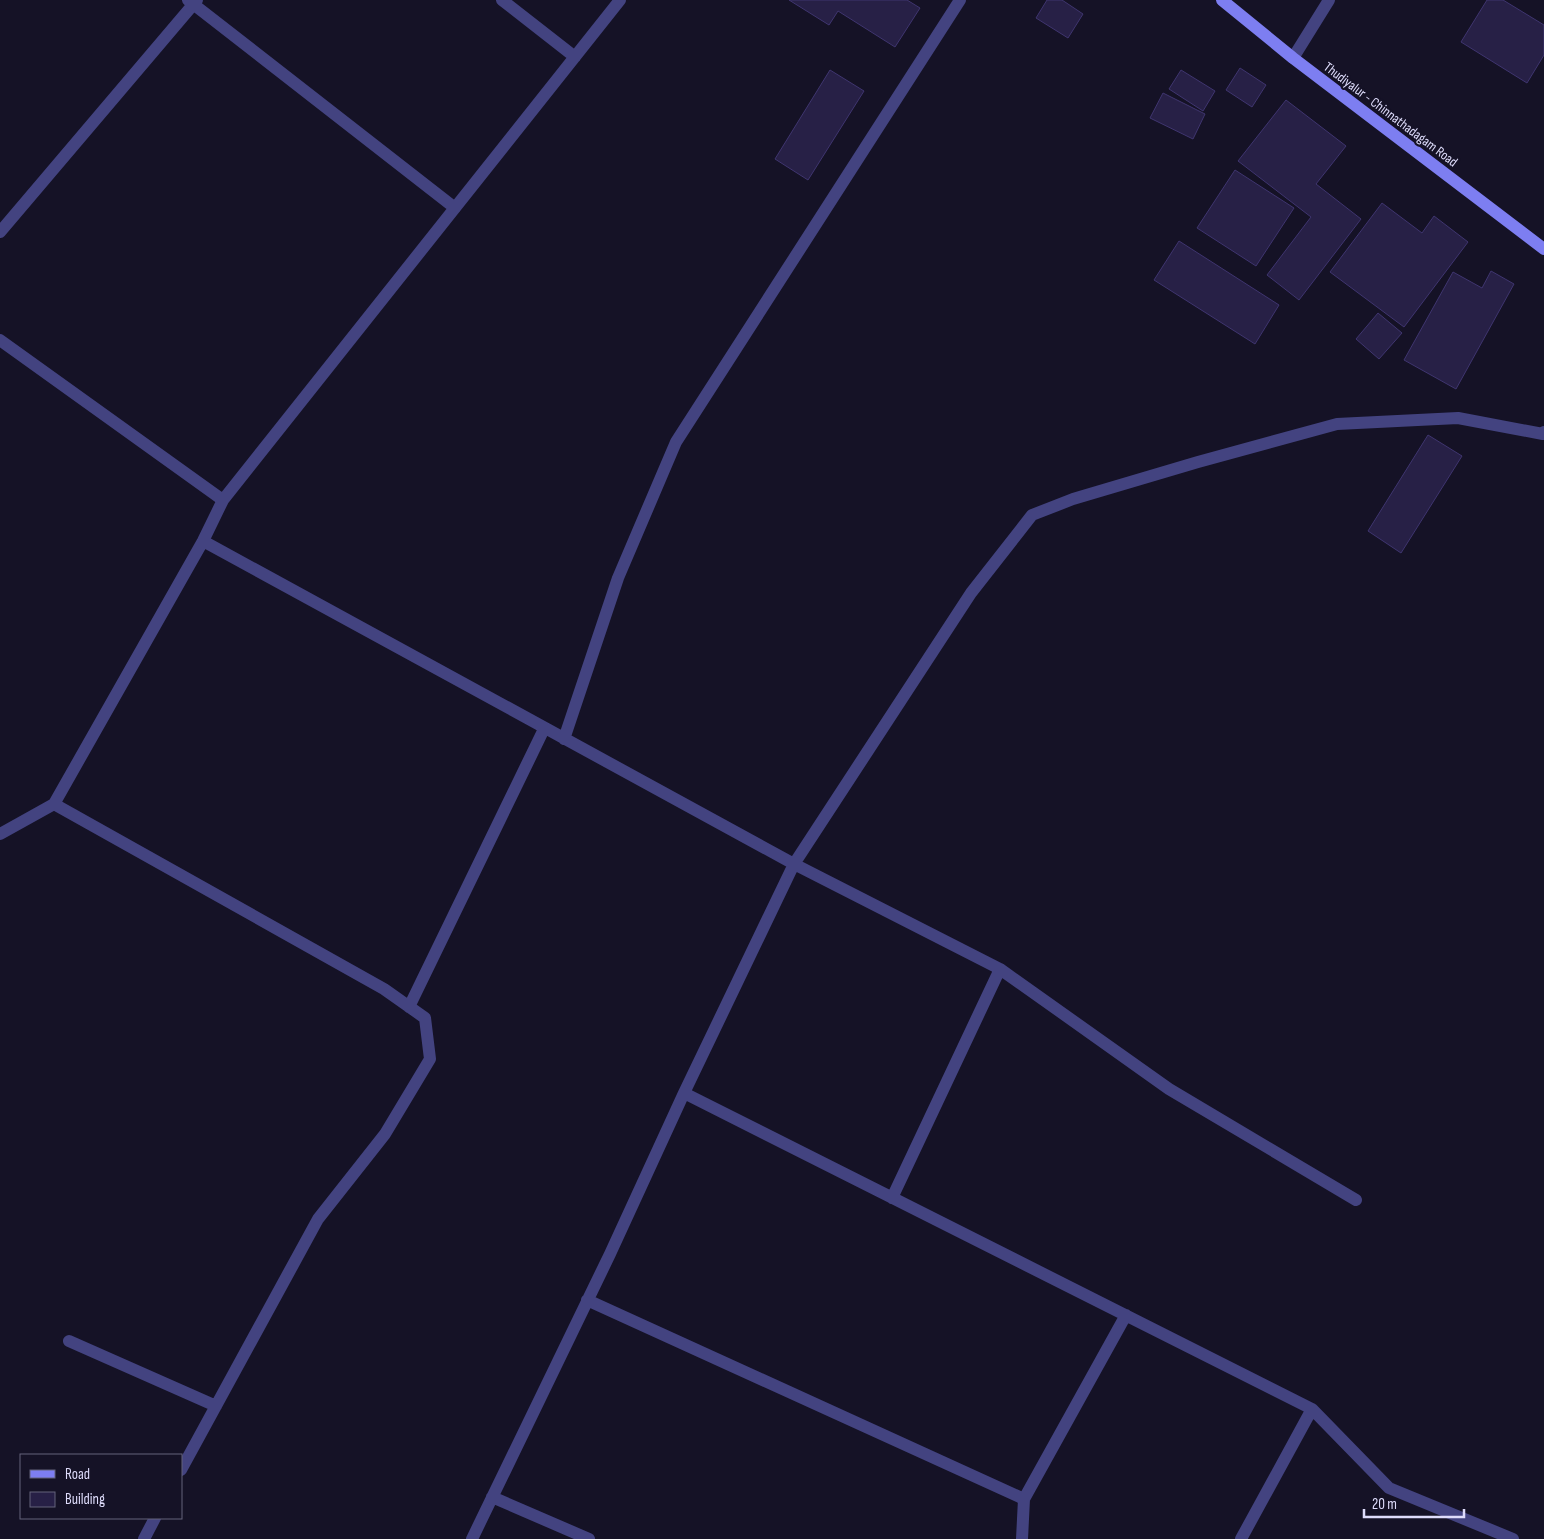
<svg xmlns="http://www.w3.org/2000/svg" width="1544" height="1539" font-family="'Sofia Sans Condensed',sans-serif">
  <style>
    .building { fill: #272046; stroke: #3f356f }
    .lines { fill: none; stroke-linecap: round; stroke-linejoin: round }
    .street { stroke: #434380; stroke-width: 12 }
    .secondary { stroke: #7d7ef1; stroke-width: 12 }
    .labels { text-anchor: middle; stroke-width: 4.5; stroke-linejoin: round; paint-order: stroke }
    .street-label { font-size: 14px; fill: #dedcfb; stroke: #151226 }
  </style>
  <rect width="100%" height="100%" fill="#151226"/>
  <path class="building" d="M789,0h118l13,8 -25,39 -57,-36 -9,14z
    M1047,0h15l21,14 -15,24 -32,-20z
    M1487,0h16l41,25v30l-17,28 -66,-41z
    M1240,68l26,17 -14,22 -26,-17z
    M830,70l34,21 -56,89 -33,-21z
    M1181,70l34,21 -12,20 -34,-22z
    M1163,93l42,21 -12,25 -43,-21z
    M1286,100l60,46 -30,38 45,35 -62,81 -32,-25 44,-58 -73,-56z
    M1235,170l59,38 -38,58 -59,-38z
    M1382,203l40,30 12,-17 34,26 -64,85 -74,-55z
    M1179,241l100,64 -24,39 -101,-64z
    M1491,271l23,13 -58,105 -52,-29 49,-88 29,16z
    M1378,313l24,20 -23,26 -23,-20z
    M1428,435l34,21 -61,97 -33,-22z"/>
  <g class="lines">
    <path class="street" d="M188,0l267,208
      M502,0l73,57
      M1293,58l36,-58
      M0,232l197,-232
      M0,340l223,160
      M203,541l591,323 206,105 169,120 187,111
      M564,739l54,-161 58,-136 284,-442
      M54,804l330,185 41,29 5,41 -45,75 -67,85 -137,251
      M0,834l54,-30 149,-263 20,-41 397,-500
      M409,1007l135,-278
      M684,1093l628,316 -71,130
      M892,1198l108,-229
      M587,1300l437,199 102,-184
      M69,1341l147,65
      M1312,1409l77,79 124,51
      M492,1497l97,42
      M144,1539l11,-21
      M472,1539l138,-285 74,-161 110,-229 177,-271 61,-78 41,-16 125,-37 139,-38 121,-6 85,16 1,-2
      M1022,1539l2,-40"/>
    <path class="secondary" d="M1222,0l71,58 251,191"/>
  </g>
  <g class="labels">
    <g class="street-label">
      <text transform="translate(1391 114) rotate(37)" y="5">Thudiyalur - Chinnathadagam Road</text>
    </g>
  </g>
  <rect x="20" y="1454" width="162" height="65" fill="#151226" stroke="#65637b"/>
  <rect x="30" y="1470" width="25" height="8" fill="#7d7ef1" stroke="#65637b"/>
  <text x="65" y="1479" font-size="15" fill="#dedcfb">Road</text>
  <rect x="30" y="1492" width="25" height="15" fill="#272046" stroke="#65637b"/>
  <text x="65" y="1504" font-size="15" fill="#dedcfb">Building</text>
  <path d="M1364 1509v8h100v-8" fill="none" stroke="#dedcfb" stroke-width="2.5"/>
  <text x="1372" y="1509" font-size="15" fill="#dedcfb" stroke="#151226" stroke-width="4" paint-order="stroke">20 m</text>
</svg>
